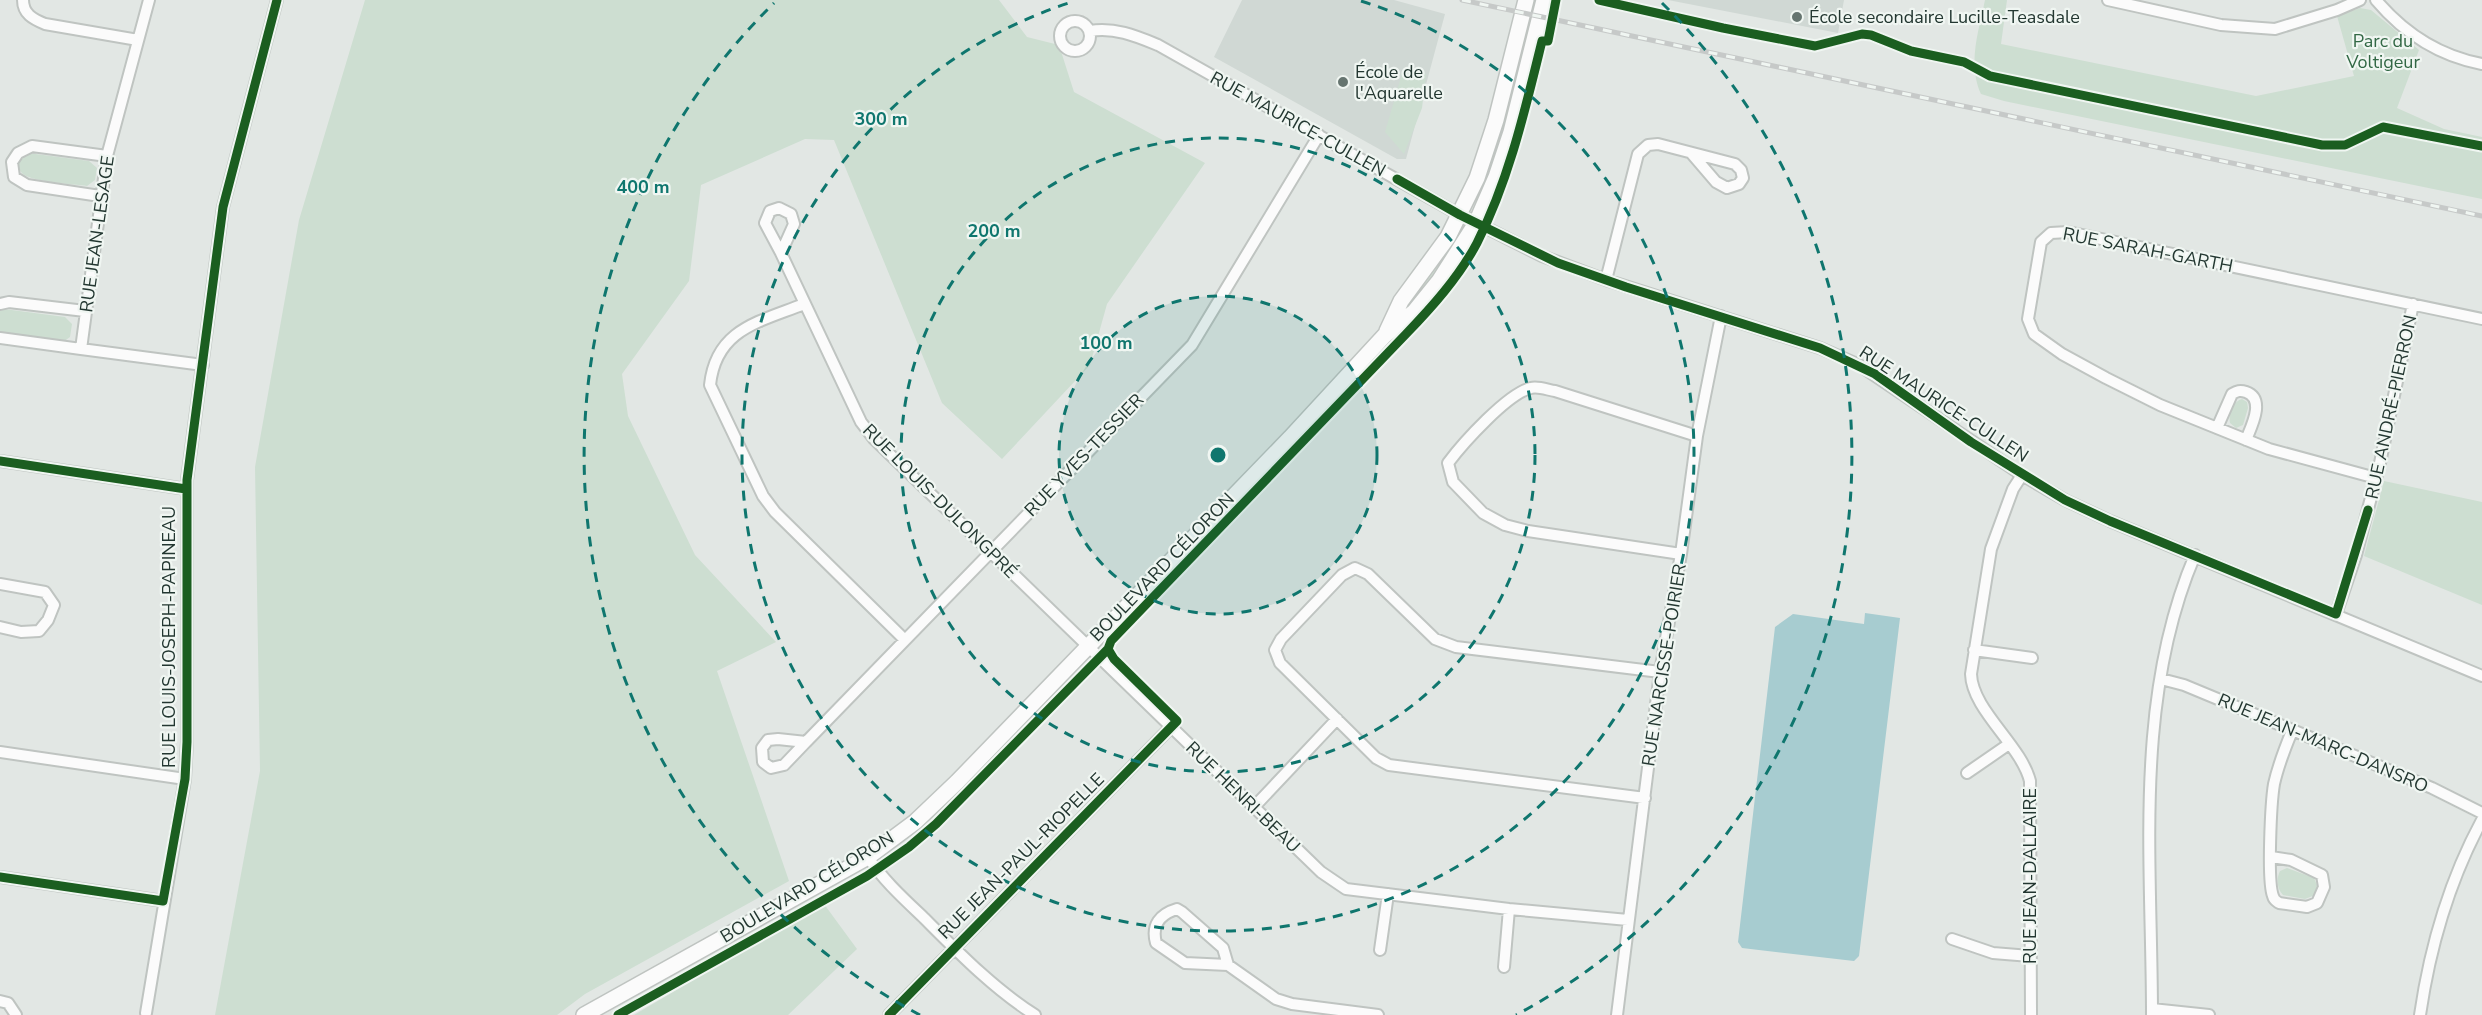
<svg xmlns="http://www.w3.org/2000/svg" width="2482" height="1015" font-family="'Nunito Sans',sans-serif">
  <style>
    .built { fill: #d0d8d4 }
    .green { fill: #cdded1 }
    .water { fill: #a7ccd0 }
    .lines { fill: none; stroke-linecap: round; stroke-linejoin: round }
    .street-casing { stroke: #bfc4c1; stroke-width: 14 }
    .secondary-casing { stroke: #bfc4c1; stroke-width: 18 }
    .street { stroke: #fbfbfb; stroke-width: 10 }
    .secondary { stroke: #fbfbfb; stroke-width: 15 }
    .rail-casing { stroke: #c6c9c8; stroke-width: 5 }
    .rail { stroke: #f0f6f2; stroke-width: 3; stroke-dasharray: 9; stroke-linecap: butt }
    .cycleway-casing { stroke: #f0f6f2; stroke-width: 13 }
    .cycleway { stroke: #1b5e20; stroke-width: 9 }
    .ring { fill: none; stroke: #0f766e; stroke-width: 3; stroke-dasharray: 10 8 }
    .poi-dot { fill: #667570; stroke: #f0f6f2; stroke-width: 2 }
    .labels { text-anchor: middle; stroke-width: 4.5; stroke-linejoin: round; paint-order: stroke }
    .poi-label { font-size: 18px; fill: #233731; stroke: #f0f6f2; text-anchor: start }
    .park-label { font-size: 18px; fill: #326845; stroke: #f0f6f2 }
    .street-label { font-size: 18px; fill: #233731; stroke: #f0f6f2 }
    .centre { fill: #0f766e; stroke: #f0f6f2; stroke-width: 3 }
    .ring-label { font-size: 18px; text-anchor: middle; font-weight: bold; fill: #0f766e; stroke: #f0f6f2; stroke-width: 4.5; stroke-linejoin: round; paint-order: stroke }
  </style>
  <rect width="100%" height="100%" fill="#e2e7e4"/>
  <path class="built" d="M1242,0h152l51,14 -39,145h-9l-183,-102z
    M1668,0h176l-6,33z"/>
  <path class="green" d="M365,0h634l28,37 32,8 15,47 131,71 -98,141 -17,61 -88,94 -60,-56 -108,-263 -29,-1 -104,46 -12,96 -67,93 6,42 67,139 81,87 -59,29 72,210 -204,113 -28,21h-342l45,-244 -5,-304 44,-247z
    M1985,0h22l-6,44 255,52 98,-20 -17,-60 23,-8 11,2 48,40 -22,58 47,21 38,8v62l-478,-98 -23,-7c-14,-30 -2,-64 4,-94z
    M1403,70l23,4 -4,34 -18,46 -19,-22z
    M28,153l61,8 8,7 -2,12 -8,6c-12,-2 -60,-4 -66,-14 -3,-5 -2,-10 -1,-14z
    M1458,233l3,2 -18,29 -34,44 -4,-3 30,-37z
    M4,309l61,8 7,7 -2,13 -7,5 -58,-8 -5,-2v-21z
    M2242,399l5,3 1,6 -5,17 -7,3 -6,-5c-2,-9 3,-22 12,-24z
    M2384,481l98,21v103l-118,-49z
    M2287,868l27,10 3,7 -2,10 -10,4 -22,-4c-6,-6 -7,-16 -3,-24z
    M824,904l33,45 -69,66h-154l68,-40 72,-46 1,3z"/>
  <path class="water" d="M1865,613l35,5 -41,338 -5,5 -112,-13 -4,-6 37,-315 18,-13 71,10z"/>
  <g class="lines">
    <g class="street-casing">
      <path id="street" d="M23,0c0,14 10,19 22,24l93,16
        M149,0l-42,156 -26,193 122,16
        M2108,0l113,25 54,4 62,-19 23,-10
        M2376,0c28,33 63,56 106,64
        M1060 36a15 15 0 1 1 30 0a15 15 0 1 1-30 0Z
        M1090,31c25,-4 46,5 68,14l293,165 91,46 64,24 214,68 39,17 163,110 43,25 45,21 372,155
        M100,196l-73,-11 -13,-8 -2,-15 6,-9 14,-7 75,10
        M779,208l12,6 3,10 -13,29 -16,-30 5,-12z
        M781,253l80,169 13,17 447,433 25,17 163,20 119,11
        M1606,280l32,-126 10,-9 10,-1 77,20 6,6 2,8 -4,6 -12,4 -11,-6 -24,-28
        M0,304l9,-2 76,9
        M804,304c-45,18 -88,25 -94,81l53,111 12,16 129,127
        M0,338l81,11
        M2217,428l15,-34c5,-3 8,-4 14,-2 20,7 5,35 0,48
        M0,461l186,28
        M2022,475l-9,14 -22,60 -20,125c1,36 50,71 59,107l1,234
        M2376,478l-107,-29 -109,-44 -54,-27 -44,-24 -28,-20 -6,-15 13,-77 10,-9 17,-1 414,87
        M1681,554l-153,-23 -23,-6 -22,-12 -30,-31 -5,-19c15,-20 60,-70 83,-75 7,-2 17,2 24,3l142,45
        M0,584l45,8 9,13 -6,15 -9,11 -18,1 -21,-5
        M2336,614l20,-59 24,-92 33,-159
        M1974,650l58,8
        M2161,679l23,6 248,103 50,25
        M778,739l28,3 -22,23 -13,3 -8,-6 -1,-14 6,-8z
        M806,742l386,-397 127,-210
        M0,752l185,27
        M1967,773l42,-29
        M1645,798l-256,-33 -13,-7 -96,-95 -5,-13 6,-11 61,-64 13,-7 13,6 67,65 21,8 204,25
        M1254,807l83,-88
        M868,857c15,23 36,42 56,61 35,35 70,71 111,97
        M2271,857l20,3 31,15 2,12 -7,16 -10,4 -28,-4c-4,-3 -5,-3 -6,-7 -6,-15 -2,-94 1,-112 4,-18 11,-36 18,-53
        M0,877l163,24
        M1952,939l41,14 37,3
        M1380,950l8,-56
        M1228,965l-5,-17 -41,-36 -5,-3c-17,5 -26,16 -21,34l29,20 43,2 48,34 16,5 86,11
        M1504,967l5,-58
        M0,1001l8,2 8,12
        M2152,1009l57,6
        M146,1013l39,-234 2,-37v-262l36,-273 54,-207
        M889,1015l282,-288
        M1617,1015l43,-343 21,-118 16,-118 24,-120
        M2152,1015c0,-153 -19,-315 43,-460
        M2420,1015c10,-68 29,-134 62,-195"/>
    </g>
    <g class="secondary-casing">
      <path id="secondary" d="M1387,331l14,-30 47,-64 29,-59 19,-58 30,-120
        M584,1015l284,-158 47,-35 42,-40 333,-344 95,-103 29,-23 25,-31 37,-58 20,-46 15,-45 33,-132"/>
    </g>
    <use href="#street" class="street"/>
    <use href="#secondary" class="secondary"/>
    <g class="rail-casing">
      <path id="rail" d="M1462,0l1020,216"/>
    </g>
    <use href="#rail" class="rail"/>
    <g class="cycleway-casing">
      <path id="cycleway" d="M1599,0l124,28 92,18 47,-12 9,1 40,16 53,11 26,14 332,69h23l38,-18 99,19
        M1397,179l63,36 98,48 68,24 194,61 55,26 96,68 94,58 45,21 226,93 32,-104
        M0,461l186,28
        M0,877l163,24 22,-122 2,-37v-262l36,-273 54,-207
        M618,1015l249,-139 42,-29 27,-23 172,-175 3,-8 295,-307c26,-27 53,-57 71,-91 32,-63 48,-133 65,-202h6l8,-41
        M889,1015l288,-294 -63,-62 -6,-10"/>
    </g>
    <use href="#cycleway" class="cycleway"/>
  </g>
  <circle cx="1218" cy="455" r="159" fill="#0f766e" fill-opacity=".12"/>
  <g class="ring">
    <circle cx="1218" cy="455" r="159"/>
    <circle cx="1218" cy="455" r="317"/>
    <path d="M1361 1A476 476 0 1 1 1075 1"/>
    <path d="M920 1015A634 634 0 0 1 774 3M1662 3A634 634 0 0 1 1516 1015"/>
  </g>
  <g class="poi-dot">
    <circle cx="1797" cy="17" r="6"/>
    <circle cx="1343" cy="82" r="6"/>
  </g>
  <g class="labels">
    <g class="poi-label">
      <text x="1809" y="23">École secondaire Lucille-Teasdale</text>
      <text x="1355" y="78">École de<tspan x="1355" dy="21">l'Aquarelle</tspan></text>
    </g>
    <g class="park-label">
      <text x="2383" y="47">Parc du<tspan x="2383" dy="21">Voltigeur</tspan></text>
    </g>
    <g class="street-label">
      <text transform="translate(1298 124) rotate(29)" y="6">RUE MAURICE-CULLEN</text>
      <text transform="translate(97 234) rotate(-82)" y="6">RUE JEAN-LESAGE</text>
      <text transform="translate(2148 250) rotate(11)" y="6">RUE SARAH-GARTH</text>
      <text transform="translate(1944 404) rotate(33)" y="6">RUE MAURICE-CULLEN</text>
      <text transform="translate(2391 407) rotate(-78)" y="6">RUE ANDRÉ-PIERRON</text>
      <text transform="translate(1084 455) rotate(-46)" y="6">RUE YVES-TESSIER</text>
      <text transform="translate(940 501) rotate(45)" y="6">RUE LOUIS-DULONGPRÉ</text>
      <text transform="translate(1162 567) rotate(-46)" y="6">BOULEVARD CÉLORON</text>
      <text transform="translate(169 637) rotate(-90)" y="6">RUE LOUIS-JOSEPH-PAPINEAU</text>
      <text transform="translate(1664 665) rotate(-81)" y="6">RUE NARCISSE-POIRIER</text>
      <text transform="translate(2323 743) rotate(23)" y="6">RUE JEAN-MARC-DANSRO</text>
      <text transform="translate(1243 797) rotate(44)" y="6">RUE HENRI-BEAU</text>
      <text transform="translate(1021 856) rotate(-45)" y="6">RUE JEAN-PAUL-RIOPELLE</text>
      <text transform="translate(2030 876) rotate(-90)" y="6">RUE JEAN-DALLAIRE</text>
      <text transform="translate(807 887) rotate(-31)" y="6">BOULEVARD CÉLORON</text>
    </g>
  </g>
  <circle cx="1218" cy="455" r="9" class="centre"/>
  <g class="ring-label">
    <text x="881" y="125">300 m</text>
    <text x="643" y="193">400 m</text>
    <text x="994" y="237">200 m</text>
    <text x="1106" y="349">100 m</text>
  </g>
</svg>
